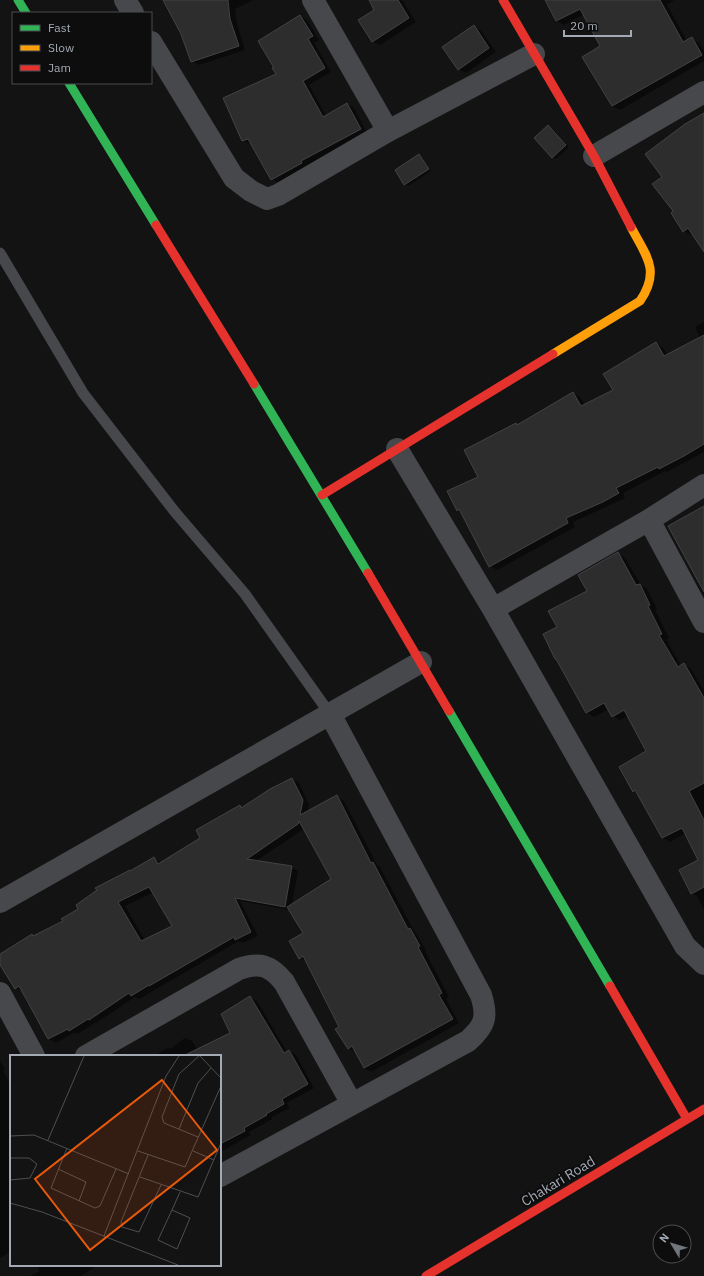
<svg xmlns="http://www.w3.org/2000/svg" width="704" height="1276" font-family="'IBM Plex Sans',sans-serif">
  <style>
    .shadow { fill: #0007; fill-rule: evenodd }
    .building { fill: #2d2d2e; stroke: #424346; fill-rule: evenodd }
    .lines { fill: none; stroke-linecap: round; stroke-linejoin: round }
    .lane { stroke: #47484b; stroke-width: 11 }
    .street { stroke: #47484b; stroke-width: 22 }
    .fast { stroke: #30b455; stroke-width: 9 }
    .slow { stroke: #ff9f0a; stroke-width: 9 }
    .jam { stroke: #e5322d; stroke-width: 9 }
    .labels { text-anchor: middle; stroke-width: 4; stroke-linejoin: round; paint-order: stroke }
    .street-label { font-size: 14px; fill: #a4aab4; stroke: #0d0d0e }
    .inset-road { fill: none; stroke: #4d4f53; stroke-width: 1 }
    .view { fill: #e8590c; fill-opacity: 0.15; stroke: #e8590c; stroke-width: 2 }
    .inset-edge { fill: none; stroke: #a4aab4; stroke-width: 2 }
  </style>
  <rect width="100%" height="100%" fill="#131313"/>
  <path class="shadow" d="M164,0h89l-18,9 2,15 8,26 -46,15 -7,-4 -10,-27z
    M370,0h32l14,22 -36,23 -8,-4 4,-31z
    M549,0h125l-7,5 20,36 5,-2 7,4 5,8v10l-84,49 -8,-4 -11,-59 -17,-33 -20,11 -7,-4 -10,-20z
    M300,16l7,4 12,20 -5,3 17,29 -22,13 17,31 21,-12 7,4 13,25 -88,50 -7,-4 -21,-35h-1l-7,-4 34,-65 -2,-7z
    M474,27l7,4 15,21 -30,21 -8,-4z
    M704,114v136l-11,-16 -2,1 -7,-4 -10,-19 -11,-35z
    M548,127l4,1 17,19 -13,12 -3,-2z
    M419,155l3,2 9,14 -23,15 -3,-2z
    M704,322v130l-37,20 -2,-1 -42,22 2,5 -52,24 2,5 -78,43 -7,-4 -28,-53 -4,-3 58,-86 2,1 55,-32 7,4 5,8 30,-15 41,-47 7,5 5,8 32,-18 -5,-11z
    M704,506v88l-6,-11 2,-1z
    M618,553l7,5 16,27 6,4 10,20 -2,1 14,28 -3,1 15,27 3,-2 7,5 13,22v218l-7,-13 -5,-3 7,-33 -13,-27 -16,9 -7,-4 -25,-44 -4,-3 14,-39 -20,-36 -8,4 -7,-4 -4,-7 -15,8 -7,-5 -29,-52v-32z
    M292,779l7,4 10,21 -1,8 29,-15 7,4 33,64 3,2 34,64 2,2 10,17 -1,1 24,46 -3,2 13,24 -88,49 -7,-4 -8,-16 -8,-4 -7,-21 -34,-65 -7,-4 4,-25 -14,-23 -50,-9 18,35 -15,7 -4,-2 -100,58 -4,-2 -39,26h-1l-18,11 -3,-1 -18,10 -7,-4 -26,-48 -8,-3 -15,-24v-9l64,-34 16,-12 18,-18 -1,-3 57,-30 8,5 40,-25 38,-32 3,2zM304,829l28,51 -40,24 6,-33 -7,-4 -35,-6zM154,892l19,34 -28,14 -20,-34z
    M250,997l7,4 30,51 2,-1 7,4 18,33 -27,15 3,5 -18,9v2l-23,13 2,3 -31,17v-96h-66l14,-8 2,1 15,-11 7,3 6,9 33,-17z
    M0,1060l5,10 -2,1 8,15v165l-11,7z
    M37,1265h62l-19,11h-50l10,-5z"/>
  <path class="building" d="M163,0h65l2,19 9,27 -48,16 -10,-28z
    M369,0h29l11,18 -37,24 -14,-22 16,-10z
    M545,0h115l23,42 9,-5 10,18 -90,51 -30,-49 18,-11 -20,-37 -24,12z
    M300,15l13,21 -5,3 17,29 -22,13 20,36 24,-14 14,26 -60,32 1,2 -31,17 -23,-41 -6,2 -19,-43 53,-24 -4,-6h2l-16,-27z
    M474,25l15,23 -31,22 -16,-23z
    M704,113v139l-16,-24 -5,4 -12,-19 2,-2 -21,-27 10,-7 -17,-23 40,-30z
    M548,125l18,20 -14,13 -18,-20z
    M419,154l10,15 -25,16 -9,-15z
    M704,335v109l-20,12 -25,13 -1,-2 -42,21 3,5 -16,9 -37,16 2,5 -79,44 -30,-58 -2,2 -10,-20 31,-14 -14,-27 52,-27 1,2 56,-33 8,14 32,-16 -10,-16 53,-32 8,14z
    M704,506v86l-36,-66z
    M618,552l18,33 4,-1 10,21 -2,1 14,28 -3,1 19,32 6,-4 20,35v85l-15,8 15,29v67l-13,7 -12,-24 19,-10 -16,-32 -20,10 -27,-48 -2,2 -14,-25 27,-16 -22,-41 -12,7 -8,-14 -18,10 -30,-54h-1l-12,-25 14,-7 -9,-16 39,-20 -9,-16z
    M292,778l11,22 -3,15 37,-20 34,68 2,-1 35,67 2,-1 10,18 -2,1 24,46 -3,2 14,24 -89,49 -12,-22 -4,3 -13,-20 4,-2 -36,-71 -4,3 -10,-18 14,-8 -16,-26 44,-28 -32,-58 -1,3 -51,35 45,7 -7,41 -50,-9 16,34 -16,8 -1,-3 -85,49v-1l-18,11 -2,-3 -40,27 -1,-1 -19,12 -1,-2 -20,10 -29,-53 -4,3 -15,-24v-11l32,-20 1,2 30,-15 -2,-2 17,-10 -2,-4 21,-15 -2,-2 35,-18v1l24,-14 4,7 42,-26 -4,-8 44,-25 1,3 29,-19zM149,887l23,39 -31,15 -23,-39z
    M250,996l34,57 5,-3 19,34 -26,15 2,5 -18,10 1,1 -23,13 1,3 -25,13v-88h-37l47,-23 -9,-19z"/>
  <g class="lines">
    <path class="lane" d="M0,253l83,140 92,119 70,82 85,120"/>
    <path class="street" d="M125,0l8,13
      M313,0l75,131
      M151,42l83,136 17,13 16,8 11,-4 110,-64 146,-77
      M594,156l110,-64
      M397,449l96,160 192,337 19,18
      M649,520l55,102
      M493,609l156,-89 55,-35
      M0,902l421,-240
      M0,993l34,63
      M86,1056l153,-87c21,-7 31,-4 45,13l68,122
      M220,1176l248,-135c17,-15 20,-24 13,-46l-151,-281"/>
    <path class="fast" d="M18,0l8,13
      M69,83l87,142
      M254,384l114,189
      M449,711l161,275"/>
    <path class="slow" d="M553,354l87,-53c21,-31 6,-45 -9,-74"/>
    <path class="jam" d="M503,0l91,156 37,71
      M156,225l98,159
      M322,495l231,-141
      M368,573l81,138
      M610,986l77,133
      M426,1276l278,-167"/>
  </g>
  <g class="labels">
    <g class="street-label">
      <text transform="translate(558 1181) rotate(-31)" y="5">Chakari Road</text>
    </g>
  </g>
  <g transform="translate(10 1055)">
    <rect width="211" height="211" fill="#131313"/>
    <path class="inset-road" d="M190,1l21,22M169,74l19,-46 13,-15M0,81l24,-1 95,39M188,82l-34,-14 -2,-6 17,-43 20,-18M38,85l36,-84M57,93l-16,40 44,20 5,-2 16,-37M128,96l47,16 36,-81M183,96l21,9M138,100l-27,67 1,5 17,5 22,-47M0,103h19l8,6 -7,14 -20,2M48,114l28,13 -7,19M130,122l58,20 23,-54M0,148l32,9 136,53M162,155l18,8 -13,31 -19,-9 14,-30 8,-18M94,181l62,-160 13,-20"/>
    <path class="view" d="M152,25l55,70 -127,100 -55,-71z"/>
    <rect width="211" height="211" class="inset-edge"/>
  </g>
  <rect x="12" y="12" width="140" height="72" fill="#0d0d0e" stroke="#494c50"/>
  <rect x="20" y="25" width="20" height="6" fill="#30b455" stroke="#494c50"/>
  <text x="48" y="32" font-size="12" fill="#a4aab4">Fast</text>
  <rect x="20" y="45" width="20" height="6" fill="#ff9f0a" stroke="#494c50"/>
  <text x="48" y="52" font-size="12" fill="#a4aab4">Slow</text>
  <rect x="20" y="65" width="20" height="6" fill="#e5322d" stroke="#494c50"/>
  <text x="48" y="72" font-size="12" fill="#a4aab4">Jam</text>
  <g transform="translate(672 1244) rotate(308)"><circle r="19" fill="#0d0d0e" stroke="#494c50"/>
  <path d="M0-3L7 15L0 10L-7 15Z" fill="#71757c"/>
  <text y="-6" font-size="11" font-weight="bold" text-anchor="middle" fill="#a4aab4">N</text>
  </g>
  <path d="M564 30v6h67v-6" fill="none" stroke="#a4aab4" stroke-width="2"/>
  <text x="570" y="30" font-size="12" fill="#a4aab4" stroke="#0d0d0e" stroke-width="3" paint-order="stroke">20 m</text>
</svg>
